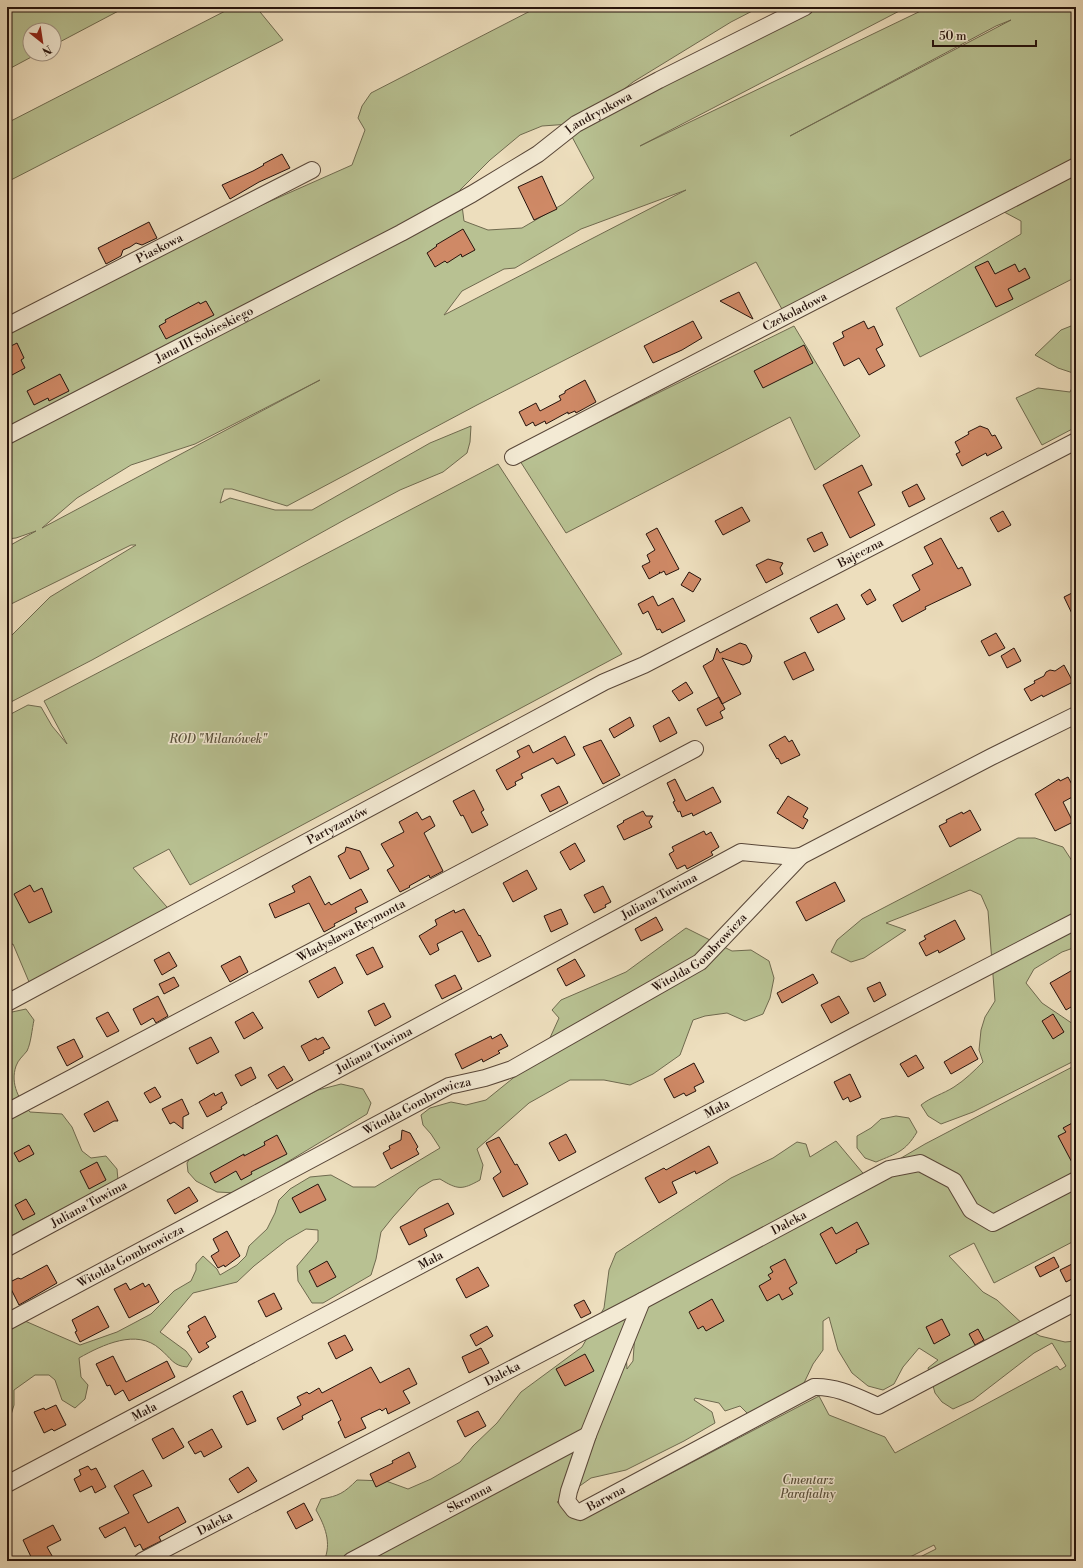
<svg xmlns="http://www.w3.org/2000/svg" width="1083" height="1568" font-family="'Libre Bodoni',serif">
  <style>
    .green { fill: #b8c192; stroke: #6f6a4f; fill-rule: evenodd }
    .building { fill: #cf8966; stroke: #26130c }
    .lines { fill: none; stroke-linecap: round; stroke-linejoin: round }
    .minor-casing { stroke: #584638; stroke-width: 18 }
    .minor { stroke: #f3ead4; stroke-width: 16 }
    .labels { text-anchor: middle; stroke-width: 3; stroke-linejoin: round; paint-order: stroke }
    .street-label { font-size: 12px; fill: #26130c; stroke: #f3ead4 }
    .park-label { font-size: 12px; font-style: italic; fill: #59503b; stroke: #f3ead4 }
  </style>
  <rect width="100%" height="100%" fill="#eddebd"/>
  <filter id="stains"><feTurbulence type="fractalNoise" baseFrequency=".005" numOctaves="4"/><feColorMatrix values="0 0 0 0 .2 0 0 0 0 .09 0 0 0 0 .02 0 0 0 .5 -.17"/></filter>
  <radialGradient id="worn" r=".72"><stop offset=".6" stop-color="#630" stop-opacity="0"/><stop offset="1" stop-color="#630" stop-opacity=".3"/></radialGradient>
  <path class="green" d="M7,7h119l-72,38v-15h-24v24h7l-30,16z
    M233,7h23l27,33 -276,142v-59z
    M538,7h222l-29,15 -98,60 -35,28 -28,14 -28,2 -22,9 -30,25 -30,30 4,31 24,9 34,-2 41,-24 31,-26 -23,-43 109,-60 134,-68h93l-267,139 289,-139h147v270l-156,80 -24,-49 125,-74v-13l-30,-16 -208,106 -27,-49 -279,143 -190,101 -55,-17h-8l-4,14 10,-5 45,12h37l118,-67 41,-17 -1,16 -3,11 -24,19 -43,18 -54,29 -254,141 -85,44v-64l43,-43 86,-52h-5l-124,61v-59l29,-16 -20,7 -9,1v-206l196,-102 149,-66 13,-35 -7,-12 4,-12 9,-13zM1011,20l-221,116 206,-110zM686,190l-242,125 18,-24 42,-22 11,-1 66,-39zM320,380l-278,148 35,-30 54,-33 64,-21z
    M1076,324v50l-18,-6 -23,-13 26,-25z
    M794,326l66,110 -45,34 -25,-53 -224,116 -46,-72z
    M1076,380v47l-34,18 -26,-47 22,-10 32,4z
    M498,464l124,190 -432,231 -21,-36 -36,19 40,46 -141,75 -19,-45 -6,2v-230l21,-11 13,2 11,19 15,18 -23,-43z
    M1018,838h17l28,9 13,20v80l-14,5 -28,17 -8,14 16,20 34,23v34l-103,52 -32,12 -13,-8 -7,-11c10,-8 22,-11 33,-18 11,-7 20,-16 29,-25l-4,-12 2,-20 4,-13 10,-16 -7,-90 -7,-16 -11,-5 -84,33 20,7 -42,28 -13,4 -20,-10 6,-12 25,-21z
    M686,928l46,23 19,-1 18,11 5,17 -4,20 -7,16 -18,7 -18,-8 -22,3 -12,4 -13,35 -27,19 -23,11 -26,-5h-34l-41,23 -52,46 6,16 -3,15c-18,10 -22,10 -40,-1l-7,1 -14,8 -26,29 -12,15 -5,27 -5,16 -48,28h-11l-14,-22 -1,-15 21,-25v-11l-12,-1 -19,11 -33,26 -17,16 -44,11 -33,39 26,19 6,8 -5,8c-14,-1 -16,-9 -27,-18 -23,-21 -58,-4 -81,9l2,19 7,8 -3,14 -10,9 -13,-8 -7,-20 -6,-5h-14l-21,15v15l-7,23v-98l18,-9 55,24 37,-13 34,-18 23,-23 17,-10 5,-11v-6l7,-8 14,13 3,6 17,-10 9,-9 3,-10 18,-17 8,-16 4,-13 11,-11 20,-12 21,-2 22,12h22l65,-39 -9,-14 -8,-9 -2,-10 9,-7 21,-6 15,3 20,-5 47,-38 11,-11 15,-33 -7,-8 9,-10 65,-28z
    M26,1009l8,11c-2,9 -3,23 -7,31 -4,5 -9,9 -11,15 -6,18 3,34 14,46l32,2 10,13 10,24 9,7 15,-2 11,13 1,11 -30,18 -28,12 -53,28v-223l5,-3z
    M1076,1065v175l-82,43 -20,-40 -25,13 34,36 14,8 30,28 13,8 25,6 11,-1v220h-164l24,-12 -2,-4 -32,16h-578c8,-18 1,-35 -8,-51l5,-11c18,-3 23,-6 36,-19l29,1 22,8 23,-10 29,-17 13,-16 24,-23 24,-31 61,-45 22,-39 5,-38 7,-17 115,-75 42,-20 24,-16 9,2 4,13 26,-16 31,37 58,-34zM829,1317l9,33 14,23 16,13 15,4 11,-6 9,-17 16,-19 19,12 -10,8 7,25 7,9 11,7 20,-9 61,-47 18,-10 14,23 -6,4 -3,-4 -162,87 -10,-16 -56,-22 -10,-19 -239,125 -23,-19 34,-24 35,-8 58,-29 31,-18 -3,-11 -18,-12 1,-2 24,5 6,8 15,-5 8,8 56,-31 9,-19 10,-14v-29zM635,1333l-2,28 -6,8 -1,-17z
    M341,1084l22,5 8,14 -4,11 -131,79 -19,-1 -21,-11 -8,-9 -1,-9 5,-8 126,-65z
    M896,1116l13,2 8,14c-12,20 -20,21 -41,30l-11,-4 -8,-10v-12l14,-8 10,-9z"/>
  <path class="building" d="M282,154l8,14 -31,14 -29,17 -8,-14 31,-14 11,-6 -1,-1z
    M542,176l15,33 -23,11 -16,-33z
    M149,222l8,16 -15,7 -6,-2 -6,4 -7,3 -2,6 -15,8 -8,-16z
    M463,229l12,21 -13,7 -1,-3 -14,9 -2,-2 -10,6 -8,-14 10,-7 -1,-1z
    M988,261l7,13 20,-10 4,8 6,-4 5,10 -22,11 5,10 -17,8 -21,-40z
    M739,292l2,4 12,23 -33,-18z
    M206,301l8,14 -48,24 -7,-13 7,-4 -1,-2 34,-18 1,2z
    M693,321l9,17 -20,12 -29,13 -9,-17z
    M864,321l4,8 6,-3 9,19 -7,4 9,17 -16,9 -10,-17 -15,8 -11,-23 11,-6 -2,-5z
    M17,343l7,15 -3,2 4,8 -13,7 -5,-10v-17z
    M804,345l9,18 -50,25 -9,-17z
    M60,374l9,17 -20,10 -1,-3 -14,7 -7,-14z
    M585,380l11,22 -20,11 -1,-2 -7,3v-2l-22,12 -1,-3 -10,5 -2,-4 -7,4 -7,-14 17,-9 4,8 21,-11 -2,-4 6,-3v-2z
    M980,426l8,3 4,7 3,-1 7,13 -15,8 -1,-3 -24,13 -6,-12 4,-2 -5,-10 14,-8 -1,-2z
    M862,465l10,20 -14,7 17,33 -25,13 -27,-53z
    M917,484l8,15 -16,8 -7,-15z
    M742,507l8,14 -27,14 -8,-14z
    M1003,511l8,14 -13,7 -8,-14z
    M657,528l22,41 -13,6 -2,-4 -3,2 -2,-1 1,1 -11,6 -7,-13 8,-4 -3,-7 8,-5 -9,-16z
    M822,532l6,13 -14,7 -7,-13z
    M941,538l17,31 4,-2 9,18 -46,22 1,2 -24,13 -9,-17 27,-15 -8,-15 21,-11 -9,-17z
    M768,559l15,4 -3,5 3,6 -17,9 -10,-18z
    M689,572l12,7 -8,13 -12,-7z
    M870,589l6,11 -9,5 -6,-10z
    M1076,591v31l-12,-25z
    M653,596l5,10 15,-8 12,23 -23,12 -2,-4 -3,1 -9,-19 -5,3 -5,-10z
    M837,604l8,15 -27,14 -8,-15z
    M996,633l9,15 -16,8 -8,-15z
    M740,643l6,2 6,11 -2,6 -7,3 -21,-7 19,36 -19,10 -19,-38 10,-6 4,-12 3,5z
    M1014,648l7,13 -14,7 -6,-12z
    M805,652l9,18 -21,10 -9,-18z
    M1064,665l9,17 -30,15 -1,-2 -11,6 -7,-12 11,-6 -1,-2 10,-5 2,-4 4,-2 5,1z
    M686,682l7,11 -14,8 -7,-10z
    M719,697l6,12 -5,3 3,6 -17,8 -9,-17z
    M630,717l4,9 -20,12 -5,-9z
    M669,717l8,16 -17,9 -7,-16z
    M565,736l10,19 -18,9 -4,-6 -32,16 2,4 -8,4 1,3 -9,5 -11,-20 24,-13 -3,-6 12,-6 4,8z
    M785,736l4,6 3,-2 8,15 -19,9 -3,-6 -1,1 -8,-14z
    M601,740l19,35 -17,9 -20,-37z
    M1068,777l8,15v3l-13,7 10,20 -18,9 -20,-37 24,-15 1,2z
    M675,779l11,22 27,-14 8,15 -28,14 -1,-3 -10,4 -2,-6 -2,1 -5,-10 2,-1 -8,-18z
    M559,786l9,17 -18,9 -9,-17z
    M474,790l10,20 -3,2 7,13 -16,8 -9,-18 -2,1 -8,-15z
    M788,796l20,12 -5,9 5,3 -5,9 -26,-16z
    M970,810l11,20 -31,17 -11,-21 8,-4 -1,-2 16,-8 1,2z
    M643,811l3,5h7l-4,6 3,5 -28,13 -7,-14 7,-4 -1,-1z
    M417,812l5,8 8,-4 5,10 -11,7 19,38 -13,7 -1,-3 -20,11 1,1 -10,5 -13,-22 7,-4 -13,-22 23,-12 -5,-10z
    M704,831l2,4 5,-3 8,15 -8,5 2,3 -26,14 -2,-4 -8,4 -8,-15 5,-3 -2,-4z
    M575,843l10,18 -15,9 -10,-18z
    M346,847l14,4 9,18 -19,10 -12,-23 7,-4z
    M527,870l10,19 -24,13 -10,-19z
    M310,876l15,29 4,-3 2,3 30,-16 7,13 -13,6 2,4 -23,12 1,2 -11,6 -15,-29 -34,15 -6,-14 26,-12 -3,-6z
    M835,882l10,19 -39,20 -10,-19z
    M30,885l4,7 8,-4 10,24 -23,11 -15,-29z
    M603,886l8,16 -6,3 1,2 -12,6 -10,-18z
    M464,909l15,27 1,-1 11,21 -13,6 -16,-31 -25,13 2,6 -9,5 -11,-19 18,-11 -2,-5 19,-10 1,3z
    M561,909l7,15 -17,8 -7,-16z
    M656,917l7,13 -22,11 -6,-12z
    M955,920l10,19 -26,14 -1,-3 -12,6 -7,-13 7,-4 -2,-3z
    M373,947l10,20 -16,8 -11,-20z
    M169,952l8,14 -15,9 -8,-15z
    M240,956l8,16 -18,10 -9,-16z
    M575,959l10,17 -19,10 -9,-17z
    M335,967l8,16 -25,15 -9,-17z
    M1076,968v36l-10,6 -16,-27z
    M813,974l5,9 -36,20 -5,-10z
    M455,975l7,14 -20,10 -7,-14z
    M174,977l5,9 -15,8 -5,-10z
    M880,982l6,13 -12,7 -7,-14z
    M158,996l10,20 -12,7 -3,-5 -12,7 -8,-16z
    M839,996l10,17 -18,10 -10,-18z
    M384,1003l7,14 -16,9 -7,-15z
    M108,1012l11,19 -12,6 -11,-19z
    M253,1012l10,16 -19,11 -9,-17z
    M1053,1014l11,18 -11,7 -11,-18z
    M501,1034l7,12 -10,5 2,2 -17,9 -1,-3 -20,10 -7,-15 36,-18 1,3z
    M211,1037l8,15 -22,12 -8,-16z
    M323,1037l7,11 -7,3 1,2 -15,8 -8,-15 15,-8 1,2z
    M74,1039l9,18 -16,9 -10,-19z
    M971,1046l7,13 -27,15 -7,-12z
    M916,1055l8,13 -16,9 -8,-13z
    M694,1063l10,19 -10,5 2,4 -10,5 -2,-3 -10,5 -10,-19z
    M284,1066l9,14 -16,9 -9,-14z
    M251,1067l5,11 -15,8 -6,-11z
    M850,1074l11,23 -11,5 -2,-5 -5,3 -9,-18z
    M155,1087l6,10 -11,6 -6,-10z
    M222,1092l5,11 -6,4 1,2 -15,8 -8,-15 15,-9 1,3z
    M182,1099l7,15 -6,3v12l-9,-7 -4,2 -8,-15z
    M108,1101l10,20h-4l-20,11 -10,-18z
    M1076,1121v49l-18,-34 8,-4 -3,-4z
    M402,1130l8,3 8,14 -2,2 3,5 -28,15 -8,-16 7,-4 -1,-3 12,-6z
    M566,1134l10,18 -17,9 -10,-18z
    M277,1135l10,19 -36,18 1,2 -11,6 -5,-9 -21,12 -5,-10 34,-19v2l21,-11 -1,-3z
    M499,1137l16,28 2,-1 11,20 -25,13 -10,-19 8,-6 -15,-29z
    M29,1145l5,9 -15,8 -5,-9z
    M709,1146l9,17 -22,11 -1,-3 -23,11 5,11 -18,10 -14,-25 19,-10 2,2z
    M97,1162l9,18 -17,9 -9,-18z
    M318,1184l8,16 -26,13 -8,-15z
    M189,1187l9,14 -23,13 -8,-14z
    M26,1199l9,15 -12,6 -8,-15z
    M448,1203l6,11 -30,15 3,7 -18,9 -9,-18z
    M857,1222l12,22 -13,6 1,2 -21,12 -16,-30 12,-7 4,7z
    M227,1231l13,25 -15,11 -1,-2 -6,3 -7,-12 8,-5 -6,-12z
    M1054,1257l5,10 -19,10 -5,-10z
    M785,1259l12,24 -8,5 4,6 -11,6 -3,-6 -12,7 -8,-15 12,-7 -3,-4 5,-3 -3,-5z
    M327,1261l9,16 -19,10 -8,-16z
    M1076,1262v15l-10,5 -6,-12z
    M47,1265l10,18 -38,22 -11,-22 10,-5 3,1z
    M478,1267l11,19 -23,12 -10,-19z
    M126,1283l4,7 13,-7 2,4 4,-3 10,18 -30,16 -15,-29z
    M274,1293l8,16 -16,8 -8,-16z
    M712,1299l12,22 -18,10 -3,-5 -5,3 -9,-17z
    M584,1300l7,13 -10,5 -7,-13z
    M98,1306l11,21 -29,15 -5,-10 2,-1 -5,-11z
    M205,1316l11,21 -10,6 3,4 -10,6 -12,-21 3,-2 -2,-4z
    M942,1319l8,16 -16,9 -8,-17z
    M487,1326l6,10 -17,10 -6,-11z
    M978,1329l6,11 -9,5 -6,-11z
    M345,1335l8,15 -17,9 -8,-16z
    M481,1348l8,15 -20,10 -7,-16z
    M585,1354l9,17 -29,15 -9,-17z
    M113,1356l13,26 41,-21 8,16 -46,24 -6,-11 -8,5 -5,-10 -3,1 -11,-22z
    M371,1367l9,16 29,-15 8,16 -14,7 7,12 -22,11 -2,-6 -4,3 -2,-2 -19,9 5,10 -21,10 -7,-16 3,-2 -9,-20 -30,16 1,3 -20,11 -6,-12 24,-13 -4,-8 10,-5 2,2 10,-6 3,5z
    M242,1391l14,30 -9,4 -14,-29z
    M56,1405l10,20 -12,6 -2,-2 -8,4 -10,-21 10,-4 1,2z
    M478,1411l8,15 -21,11 -8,-16z
    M173,1428l11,19 -21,12 -11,-20z
    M212,1429l10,18 -18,10 -3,-6 -6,3 -7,-12z
    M409,1452l7,15 -40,20 -6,-13 23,-11 -1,-2z
    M88,1466l3,4 5,-2 10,19 -11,6 -3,-7 -12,6 -6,-13 7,-4 -2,-5z
    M248,1467l9,14 -19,12 -9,-14z
    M143,1470l9,16 -19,9 15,28 30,-16 8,15 -27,15 2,4 -18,9 -3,-6 -5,3 -10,-20 -20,11 -6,-10 30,-15 -15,-27z
    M304,1503l9,17 -17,9 -9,-17z
    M53,1525l8,15 -14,7 8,14h-22l-10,-21z"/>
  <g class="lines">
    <g class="minor-casing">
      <g id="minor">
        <path id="s1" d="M7,326l305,-156"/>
        <path id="s2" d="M7,436l394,-203 71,-39 66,-40 38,-30 83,-44 146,-73"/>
        <path id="s3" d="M513,457l563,-291"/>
        <path id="s4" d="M7,1003l597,-321 40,-17 432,-224"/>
        <path id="s5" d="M7,1112l688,-363"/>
        <path id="s6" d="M7,1248l734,-396 53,5 7,-1 190,-99 85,-42"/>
        <path id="s7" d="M642,1301l-54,134 -19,56 -2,10 7,9 6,2 234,-125c23,-1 43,10 64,19l198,-104"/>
        <path id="s8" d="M7,1322l442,-236 36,-8 27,-9 188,-107 101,-106"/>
        <path id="s9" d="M7,1484l847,-448 222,-115"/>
        <path id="s10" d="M142,1561l500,-260 247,-132 31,-6 34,18 17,29 22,13 83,-43"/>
        <path id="s11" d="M351,1561l237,-126"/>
      </g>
    </g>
    <use href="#minor" class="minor"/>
  </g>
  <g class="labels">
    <g class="street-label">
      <text dy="4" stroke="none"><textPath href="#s2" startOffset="675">Landrynkowa</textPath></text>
      <text dy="4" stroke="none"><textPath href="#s1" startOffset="171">Piaskowa</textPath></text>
      <text dy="4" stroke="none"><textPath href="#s3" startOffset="317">Czekoladowa</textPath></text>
      <text dy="4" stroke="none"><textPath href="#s2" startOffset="222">Jana III Sobieskiego</textPath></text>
      <text dy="4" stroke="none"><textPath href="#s4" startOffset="965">Bajeczna</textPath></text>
      <text dy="4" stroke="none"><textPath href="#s4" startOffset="375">Partyzantów</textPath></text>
      <text dy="4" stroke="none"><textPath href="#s6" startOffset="741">Juliana Tuwima</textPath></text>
      <text dy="4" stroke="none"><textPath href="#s5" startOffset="389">Władysława Reymonta</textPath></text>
      <text dy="4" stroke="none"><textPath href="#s8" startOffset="788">Witolda Gombrowicza</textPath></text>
      <text dy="4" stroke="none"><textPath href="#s6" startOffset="417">Juliana Tuwima</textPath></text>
      <text dy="4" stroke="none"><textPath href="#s8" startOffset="464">Witolda Gombrowicza</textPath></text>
      <text dy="4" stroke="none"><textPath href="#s9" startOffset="803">Mała</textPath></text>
      <text dy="4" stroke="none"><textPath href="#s6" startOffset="93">Juliana Tuwima</textPath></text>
      <text dy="4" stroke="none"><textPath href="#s10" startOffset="730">Daleka</textPath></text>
      <text dy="4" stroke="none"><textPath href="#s8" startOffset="140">Witolda Gombrowicza</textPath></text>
      <text dy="4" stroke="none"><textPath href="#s9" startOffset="479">Mała</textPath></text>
      <text dy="4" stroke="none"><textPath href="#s10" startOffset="406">Daleka</textPath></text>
      <text dy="4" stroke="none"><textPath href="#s9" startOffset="155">Mała</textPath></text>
      <text dy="4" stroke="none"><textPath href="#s7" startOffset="261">Barwna</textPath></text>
      <text dy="4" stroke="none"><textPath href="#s11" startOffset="134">Skromna</textPath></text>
      <text dy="4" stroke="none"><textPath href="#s10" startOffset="82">Daleka</textPath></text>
    </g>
    <g class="park-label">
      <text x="218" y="743">ROD "Milanówek"</text>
      <text x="808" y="1484">Cmentarz<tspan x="808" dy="14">Parafialny</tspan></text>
    </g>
  </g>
  <rect width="1083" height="1568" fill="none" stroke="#eddebd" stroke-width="24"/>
  <rect x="8" y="8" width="1067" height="1552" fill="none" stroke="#26130c" stroke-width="2"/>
  <rect x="12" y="12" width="1059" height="1544" fill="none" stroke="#26130c"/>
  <g transform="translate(42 42) rotate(150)"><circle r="19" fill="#f3ead4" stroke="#a19484"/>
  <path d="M0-3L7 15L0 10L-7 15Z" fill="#8f2418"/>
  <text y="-6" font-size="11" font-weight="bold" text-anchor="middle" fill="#26130c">N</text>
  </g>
  <path d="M933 40v6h103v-6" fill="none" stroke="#26130c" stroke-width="2"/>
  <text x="939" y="40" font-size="12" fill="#26130c" stroke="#f3ead4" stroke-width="3" paint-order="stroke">50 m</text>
  <rect width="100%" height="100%" filter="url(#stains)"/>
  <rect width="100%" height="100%" fill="url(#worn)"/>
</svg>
